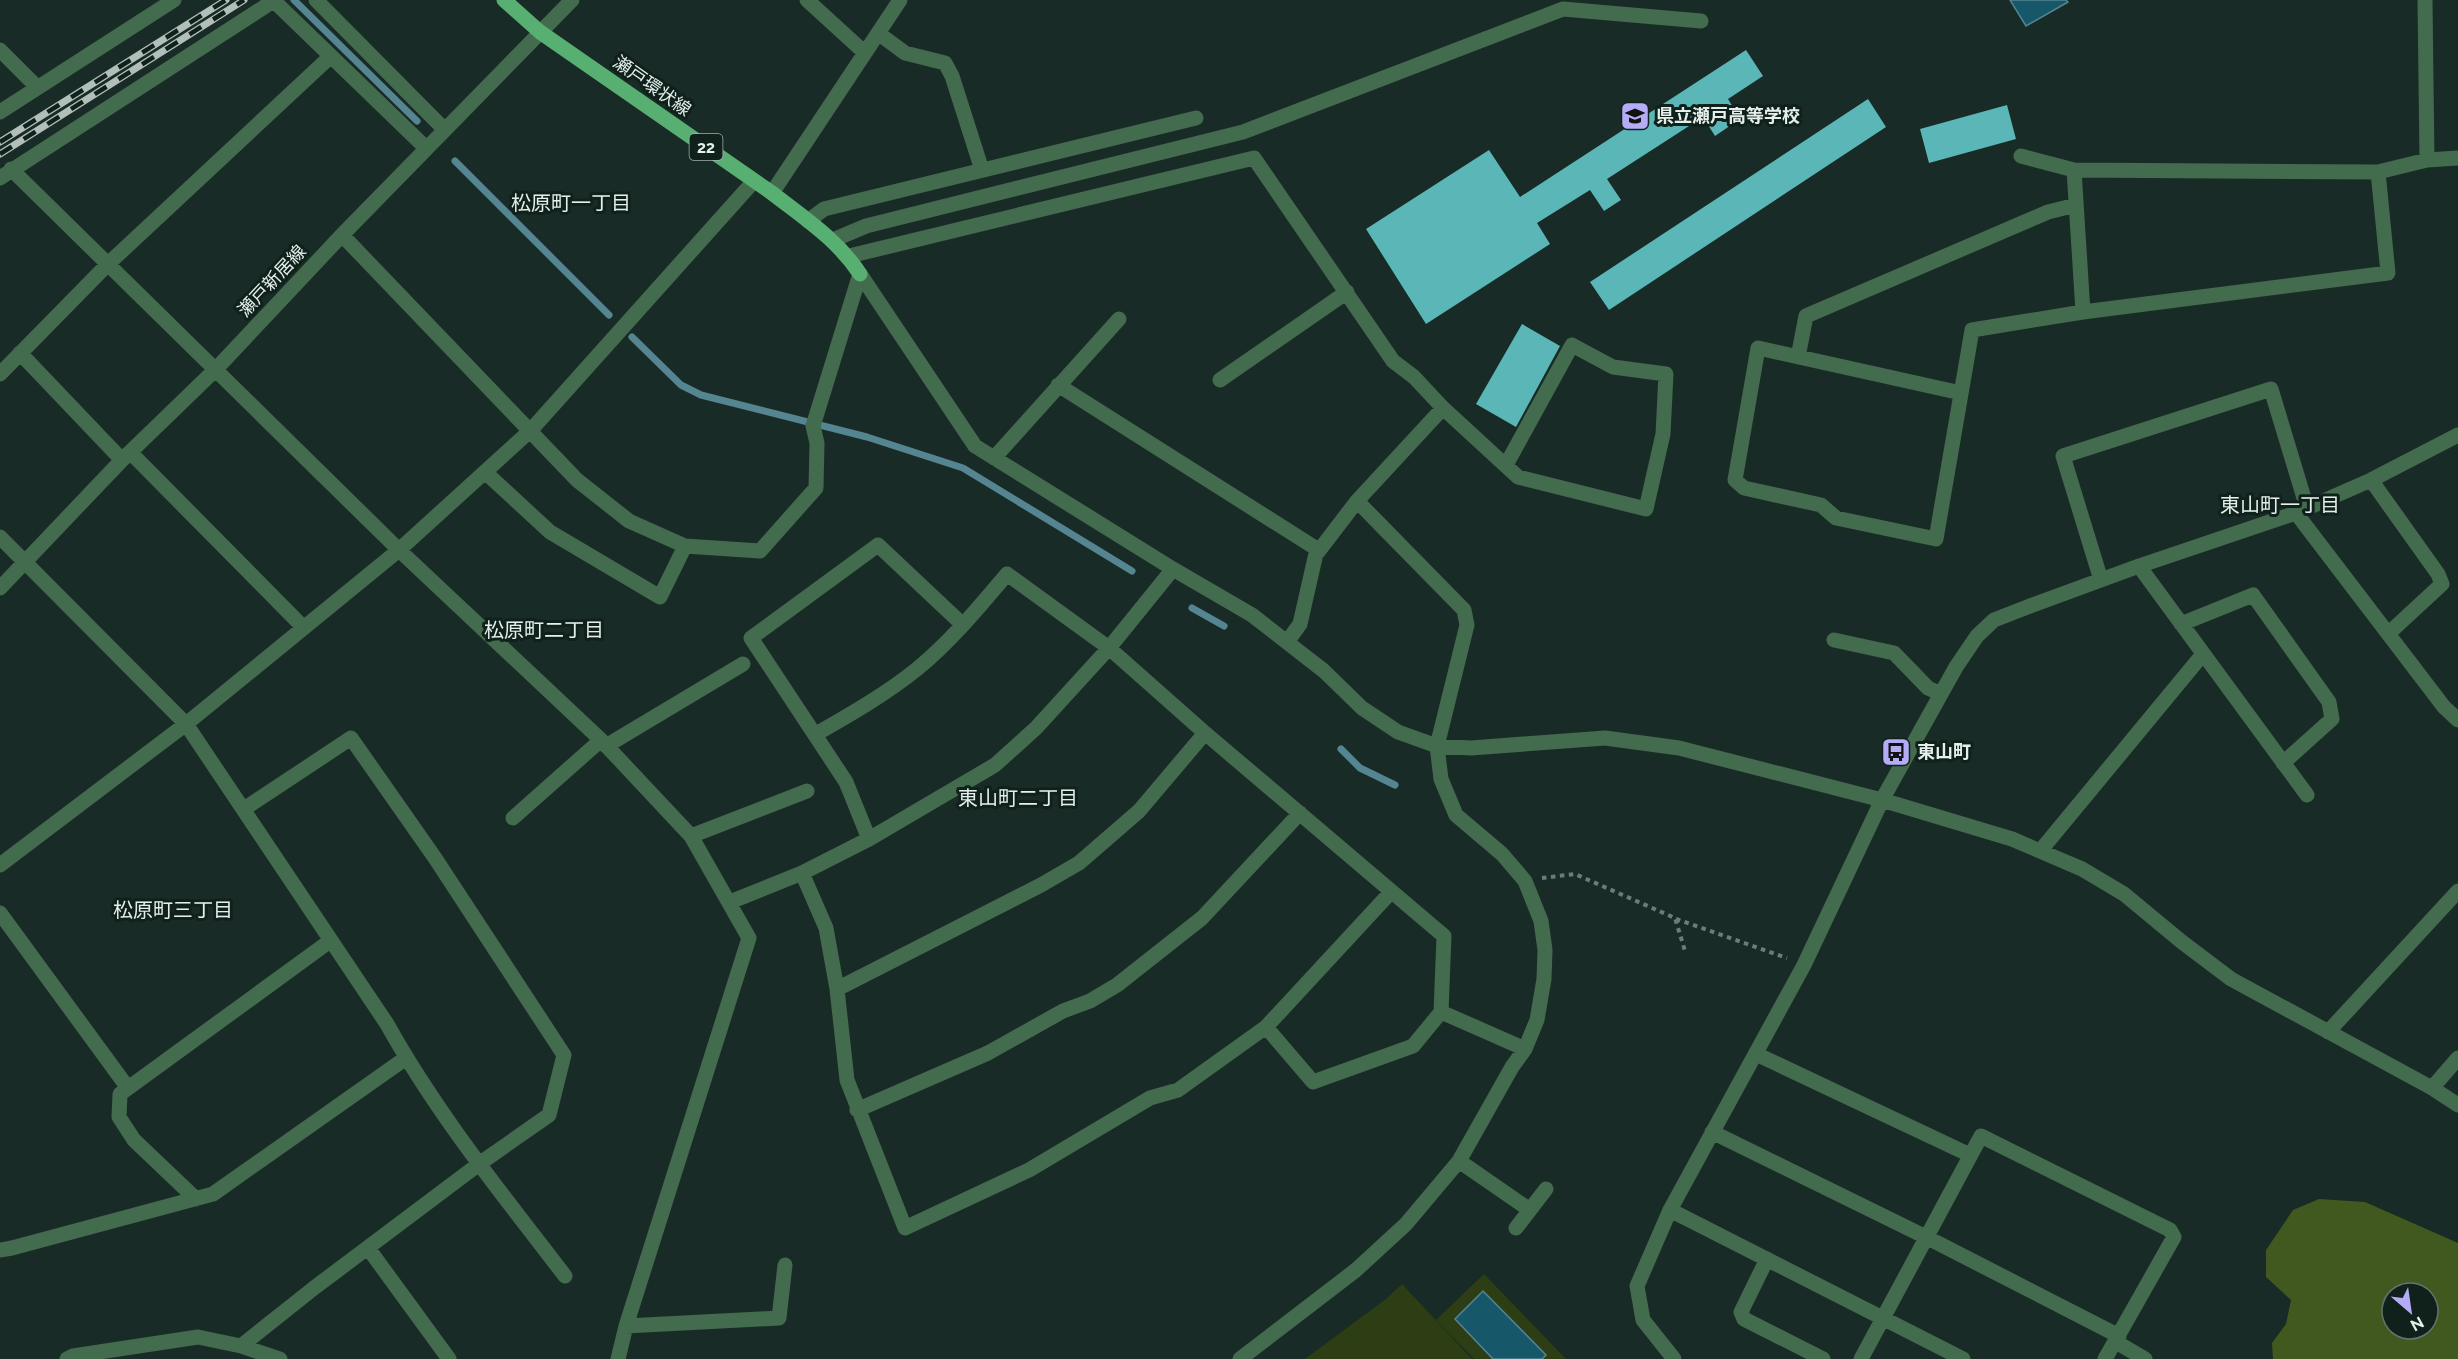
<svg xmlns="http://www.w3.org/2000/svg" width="2458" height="1359" font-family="Raleway,'Noto Sans JP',sans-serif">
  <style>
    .green { fill: #2d3e14 }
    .forest { fill: #41581f; fill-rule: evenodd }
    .water { fill: #16586a; stroke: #548591; stroke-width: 1.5 }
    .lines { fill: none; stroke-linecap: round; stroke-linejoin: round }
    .stream { stroke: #548591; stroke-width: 7 }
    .building { fill: #5bb6b8 }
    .path { stroke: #6d7c77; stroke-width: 4; stroke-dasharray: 4.5 4.5; stroke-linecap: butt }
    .minor { stroke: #436b4d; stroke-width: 15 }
    .major { stroke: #57af71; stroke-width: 15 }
    .rail-casing { stroke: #b1beba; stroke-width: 7 }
    .rail { stroke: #10211c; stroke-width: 4.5; stroke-dasharray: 14; stroke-linecap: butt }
    .labels { text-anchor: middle; stroke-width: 6; stroke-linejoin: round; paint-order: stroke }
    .shield { fill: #10211c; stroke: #a4b1ad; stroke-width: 1.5 }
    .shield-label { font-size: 16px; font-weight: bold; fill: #e4efeb }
    .street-label { font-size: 18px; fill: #e4efeb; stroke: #10211c }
    .poi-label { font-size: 18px; font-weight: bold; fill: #e4efeb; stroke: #10211c; text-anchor: start }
    .neighbourhood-label { font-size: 20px; fill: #e4efeb; stroke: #10211c }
  </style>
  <rect width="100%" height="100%" fill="#192b26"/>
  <path class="green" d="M1484,1274l82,85h-92l-38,-39z
    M1402,1284l70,75h-167l81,-60z"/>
  <path class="forest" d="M2319,1199l46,3 93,41v116h-185l-1,-16 14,-19 5,-24 -25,-23v-27l27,-40zM2392,1293h36v36h-36z"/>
  <path class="water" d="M2010,0h56l2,2 -42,24z
    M1483,1291l63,64 -4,4h-49l-38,-40z"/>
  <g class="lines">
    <path class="stream" d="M294,0l123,121
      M455,161l154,154
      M632,337l49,48 20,10 166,42 96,31 169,103
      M1192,608l32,18
      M1341,749l19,19 35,17"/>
  </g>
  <path class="building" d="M1746,50l17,26 -35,23 12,20 -25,17 -12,-19 -96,62 14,21 -17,11 -14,-21 -53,33 13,21 -124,80 -60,-95 123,-79 31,47z
    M1868,99l18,28 -277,183 -19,-28z
    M2007,105l9,34 -87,24 -9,-34z
    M1522,324l38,22 -44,81 -40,-23z"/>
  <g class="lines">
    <path class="path" d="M1542,878l33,-4 100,44 10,33
      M1676,919l111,39"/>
    <path class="minor" d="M316,0l129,130
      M807,0l58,53
      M2425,0l2,160
      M274,1l152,147
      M878,33l27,20 40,10 7,13 30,94
      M0,50l37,37
      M0,112l174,-112
      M2021,156l53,14 304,2 49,-12 31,-2
      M11,169l388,381 202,190 90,96 58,102 -123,388 -8,33
      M2074,170l9,142 305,-39 -10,-101
      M0,178l275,-178
      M772,193l128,-193
      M808,221l16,-12 372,-91
      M342,235l235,245 52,41 56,25 75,5 56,-63 1,-45 -4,-17 47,-152
      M833,240l33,-14 377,-94 320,-123 138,12
      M849,256l405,-98 139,203 21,16 29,31 75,69 128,32 17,-75 3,-60 -53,-7 -41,-22 -66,120
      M860,274l115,172 198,123 79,46 72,56 38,37 36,24 39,14 34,2 134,-10 74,10 203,52 130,39 70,30 42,25 58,48 49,37 201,109 26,17
      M20,353l102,107
      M1798,357l8,-41 242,-104 28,-7
      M0,374l108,-110 223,-208
      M1220,380l127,-88
      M1058,385l259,164
      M1961,393l-203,-45 -23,132 9,8 77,17 15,13 100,21 36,-209 111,-18
      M130,452l174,176
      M994,458l125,-139
      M485,472l65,60 110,65 25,-51
      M2371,480l67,94 4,10 -53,49
      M2296,513l148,194 14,13
      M0,537l186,187 201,300c50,90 116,171 178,252
      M2139,566l168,229
      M2101,580l-38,-124 208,-67 36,119
      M0,588l122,-128 94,-91 126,-134 230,-235
      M2181,624l72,-29 76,107 3,17 -49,44
      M1834,640l60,13 34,35 13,6
      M1287,642l13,-18 17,-75 1,3 39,-51 86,-93
      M816,734c35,-20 70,-40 101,-65 34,-28 62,-62 90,-95l102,74 96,85 239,203 -3,76 -28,34 -100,36 -47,-55
      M606,746l137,-82
      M513,818l88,-78
      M691,836l116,-45
      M869,839l-23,-57 -95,-144 127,-93 85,80
      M2041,850l162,-196
      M0,865l186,-141 213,-174 132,-120 223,-249
      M802,873l24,55 11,61 10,91 58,148 124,-58 121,-72 28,-8 88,-63 125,-135
      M730,902l72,-29 67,-34 126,-74 41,-37 73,-80 64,-79
      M0,913l128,175
      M837,989l204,-104 38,-22 60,-52 66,-78
      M1441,1012l84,37
      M2328,1032l130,-141
      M1756,1054l214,101
      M2432,1088l26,-30
      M857,1110l131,-57 75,-42 27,-10 27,-16 85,-67 98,-105
      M1712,1132l216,106 191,98
      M1459,1161l71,49
      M196,1199l-62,-59 -15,-23 1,-23 210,-153
      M1670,1210l293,149
      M1516,1228l30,-39
      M368,1248l81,111
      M0,1250l12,-2 201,-54 193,-136
      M1767,1259l-26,53 3,7 79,40
      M626,1326l153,-8 6,-53
      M2116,1342l29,17
      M241,1346l73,-58 165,-124 70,-49 15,-60 -129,-197 -84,-120 -107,71
      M67,1359l6,-3 125,-19 43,9 39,13
      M1240,1359l116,-89 50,-46 53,-63 53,-94 13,-18 12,-29 7,-41 1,-29 -4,-29 -16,-40 -23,-27 -46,-39 -15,-36 -4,-33 30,-121 -3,-15 -107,-109
      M1674,1359l-31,-39 -6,-34 33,-76 134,-245 78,-165 74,-133 21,-31 17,-16 36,-14 109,-40 157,-53 75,-33 87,-45
      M1861,1359l120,-223 189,94 4,7 -69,122"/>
    <path class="major" d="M504,0l36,32 232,161c32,25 66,47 88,81"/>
    <g class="rail-casing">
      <path id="rail" d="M0,142l226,-142
        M0,154l244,-154"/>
    </g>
    <use href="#rail" class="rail"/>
  </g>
  <defs>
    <g id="school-square" transform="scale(1.5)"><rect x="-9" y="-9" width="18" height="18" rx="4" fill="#b5acf8" stroke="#10211c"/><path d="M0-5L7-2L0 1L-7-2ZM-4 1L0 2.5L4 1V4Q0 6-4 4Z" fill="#111"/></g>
    <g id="bus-square" transform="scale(1.5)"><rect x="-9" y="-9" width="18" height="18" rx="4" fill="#b5acf8" stroke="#10211c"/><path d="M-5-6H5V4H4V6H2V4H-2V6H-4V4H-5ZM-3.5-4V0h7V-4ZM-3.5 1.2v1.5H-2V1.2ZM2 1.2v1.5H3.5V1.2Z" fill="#111"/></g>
  </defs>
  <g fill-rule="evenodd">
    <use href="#school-square" x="1635" y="116"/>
    <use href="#bus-square" x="1896" y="752"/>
  </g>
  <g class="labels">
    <rect class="shield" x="689.5" y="134" width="33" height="26" rx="4.5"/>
    <g class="shield-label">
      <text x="706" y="153">22</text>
    </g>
    <g class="street-label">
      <text transform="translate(652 86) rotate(35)" y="6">瀬戸環状線</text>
      <text transform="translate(272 281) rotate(-47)" y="6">瀬戸新居線</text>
    </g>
    <g class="poi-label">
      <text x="1656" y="122">県立瀬戸高等学校</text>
      <text x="1917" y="758">東山町</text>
    </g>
    <g class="neighbourhood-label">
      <text x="571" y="210">松原町一丁目</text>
      <text x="2280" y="512">東山町一丁目</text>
      <text x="544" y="637">松原町二丁目</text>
      <text x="1018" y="805">東山町二丁目</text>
      <text x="173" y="917">松原町三丁目</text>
    </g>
  </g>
  <g transform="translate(2410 1311) rotate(151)"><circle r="28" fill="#10211c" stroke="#65736f" stroke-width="1.5"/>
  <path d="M0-4.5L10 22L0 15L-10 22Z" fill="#b5acf8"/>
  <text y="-9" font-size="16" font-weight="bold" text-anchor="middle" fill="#e4efeb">N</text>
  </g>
</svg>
